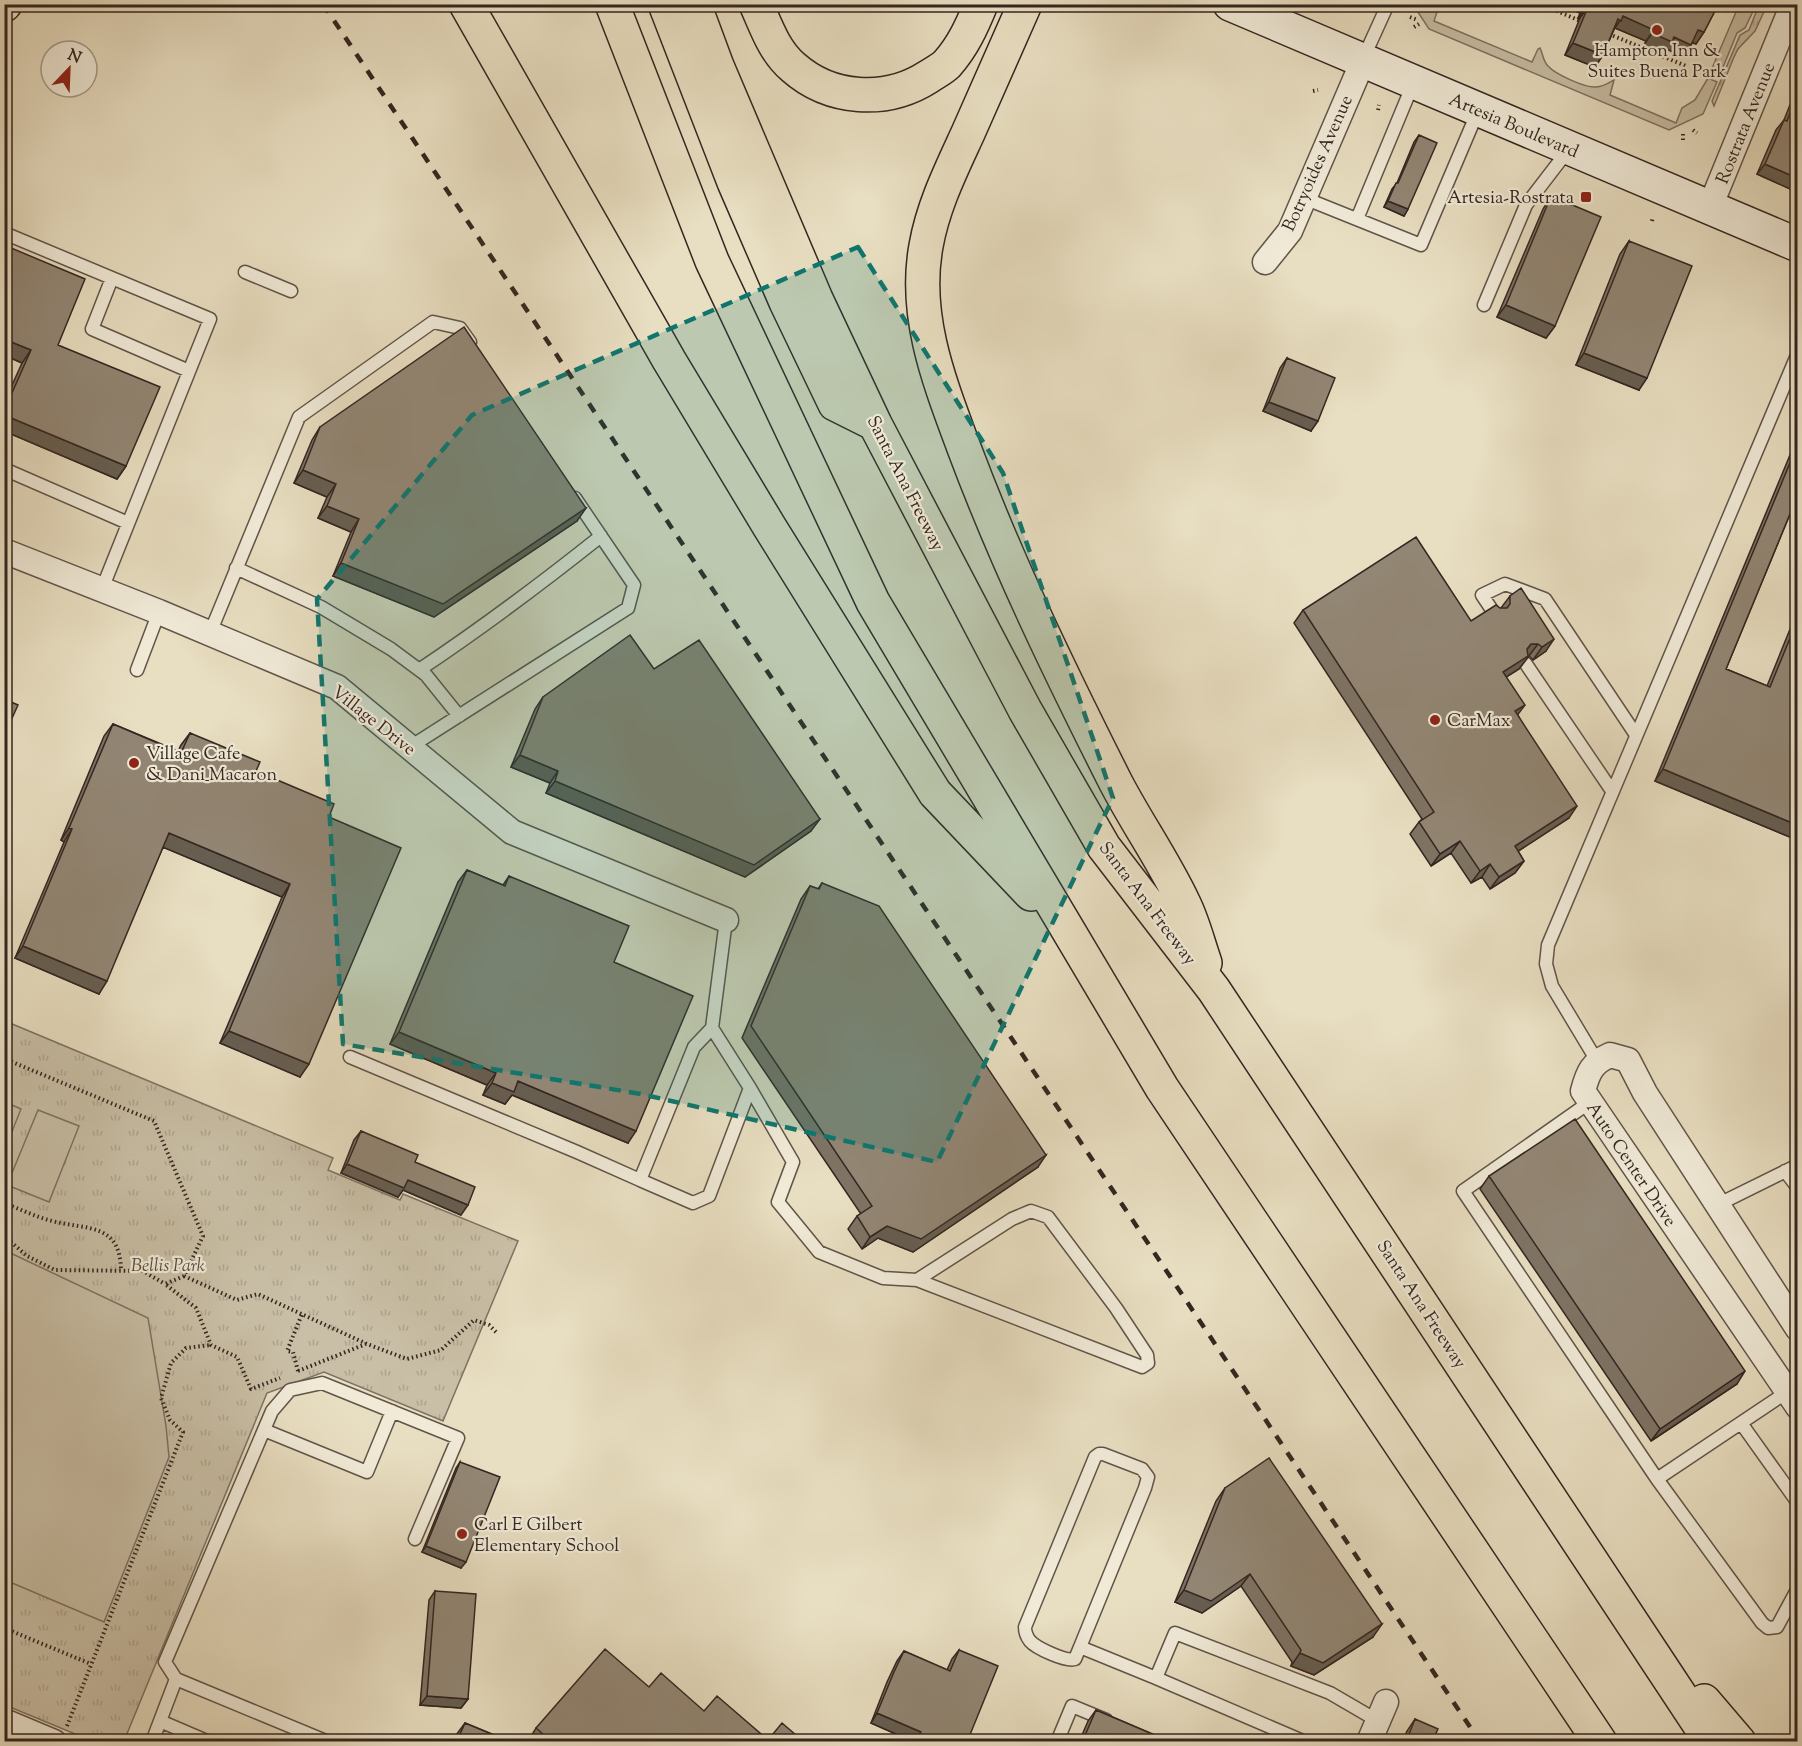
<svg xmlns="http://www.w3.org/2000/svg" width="1802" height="1746" font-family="'Sorts Mill Goudy',serif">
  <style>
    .grass { fill: url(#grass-tufts); stroke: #7e7264; stroke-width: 1.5 }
    .garden { fill: #c9bfa6; stroke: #7e7264; stroke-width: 1.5 }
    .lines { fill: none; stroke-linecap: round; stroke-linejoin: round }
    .service-casing { stroke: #615449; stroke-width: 15 }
    .minor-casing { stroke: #615449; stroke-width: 27 }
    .secondary-casing { stroke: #342621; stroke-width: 36 }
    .motorway-casing { stroke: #342621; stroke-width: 36 }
    .path { stroke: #342621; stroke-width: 4; stroke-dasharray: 1.5 3; stroke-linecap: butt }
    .service { stroke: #f0ead7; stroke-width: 12 }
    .minor { stroke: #f0ead7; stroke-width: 24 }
    .secondary { stroke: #f0ead7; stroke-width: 33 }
    .motorway { stroke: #e8dec1; stroke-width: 33 }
    .rail { stroke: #342621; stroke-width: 4.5; stroke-dasharray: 10 10; stroke-linecap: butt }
    .wall { fill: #7e7364; stroke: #342621; stroke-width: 1.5 }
    .shaded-wall { fill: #665e51; stroke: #342621; stroke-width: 1.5 }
    .building { fill: #928674; stroke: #342621; stroke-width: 1.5 }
    .marked { fill: #0f766e; fill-opacity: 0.2; stroke: #0f766e; stroke-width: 4.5; stroke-dasharray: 12 8; stroke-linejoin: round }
    .poi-dot { fill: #8f2418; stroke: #f0ead7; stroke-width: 2 }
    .labels { text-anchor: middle; stroke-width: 4.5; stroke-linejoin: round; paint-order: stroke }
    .poi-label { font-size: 18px; fill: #342621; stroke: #f0ead7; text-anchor: start }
    .street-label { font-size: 18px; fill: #342621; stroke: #f0ead7 }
    .park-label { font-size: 18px; font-style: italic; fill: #594c42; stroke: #f0ead7 }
  </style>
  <defs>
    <pattern id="grass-tufts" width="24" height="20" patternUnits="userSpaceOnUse" patternTransform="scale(1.5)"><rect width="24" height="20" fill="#c9bfa6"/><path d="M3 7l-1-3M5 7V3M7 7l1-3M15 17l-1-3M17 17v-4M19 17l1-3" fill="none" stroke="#ada48f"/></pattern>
  </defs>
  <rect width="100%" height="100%" fill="#e8dec1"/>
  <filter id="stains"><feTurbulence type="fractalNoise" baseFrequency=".00333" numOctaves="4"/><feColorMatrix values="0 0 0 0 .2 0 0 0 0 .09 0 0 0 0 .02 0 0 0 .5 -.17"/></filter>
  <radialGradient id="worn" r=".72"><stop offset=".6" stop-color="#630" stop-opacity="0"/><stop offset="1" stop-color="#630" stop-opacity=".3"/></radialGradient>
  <path class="grass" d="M1759,5h8l-12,26 -17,18 -4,8 -20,49 -2,-5 28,-66 9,-5z
    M5,1021l328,137 -5,12 72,30 3,-6 115,47 -75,180 -119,-49 -57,21 -143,348h-32l-87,-36z"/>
  <path class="garden" d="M1413,5h22l4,1 -5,15 98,41 6,-13 2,-1c3,6 3,13 8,18 7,8 37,22 48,21 7,0 13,-4 18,-7l-4,15 66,28 6,-15 13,-8 13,-22 9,4 -14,32 -34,16 -240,-101 -13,-20 -4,-2z
    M1739,5h17l-11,23 -8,5 -18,44 -9,-4z
    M5,1102l16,7 -16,40z
    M38,1110l41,16 -30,76 -42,-17z
    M4,1250l144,68 18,108 3,31 -65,165 -99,-42z"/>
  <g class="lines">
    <g class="service-casing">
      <path id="service" d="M1363,59l25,-55
        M1304,198l117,47 57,-134
        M1357,219l56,-135
        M4,233l206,86 -108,270
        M245,272l46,19
        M112,278l-20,51 97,42
        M1484,305l42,-100 43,-56
        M4,469l124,54
        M236,568l85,39 70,42 35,26 33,41
        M1494,613l-12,-18 23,-11 40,15 91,136
        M210,633l89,-216 134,-95 27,6 10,14
        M1526,664l86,127
        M137,670l22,-58
        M419,670c63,-42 123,-87 182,-134
        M410,747l218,-139 6,-23 -59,-87
        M726,920l-14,108 38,60 43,74 -15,40 41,50 64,26 34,2 225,87 6,-4 -1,-8 -31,-47 -68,-91 -17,-6 -19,8 -95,61
        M350,1057l227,95 63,28 54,-133 18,-19
        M1597,1061l-45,-75 -6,-22 2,-19 250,-592
        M1590,1102l-127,89 194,288 130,-87
        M1785,1171l13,17
        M640,1180l53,23 16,-7 41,-108
        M1717,1205l81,-40
        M1741,1423l57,80
        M264,1430l103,42 25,-61
        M1657,1479l105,144 6,5 9,-1 21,-39
        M1080,1647l-5,12c-9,3 -39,-11 -45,-18 -4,-5 -5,-9 -5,-14l70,-170 4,-3h4l39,15 6,8 -3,11 -65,159 76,31
        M176,1679l-11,-17 107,-251 18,-21 32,-7 136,55 -43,101
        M160,1721l49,21
        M152,1742l24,-63 152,63
        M1057,1742l15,-36 34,14
        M1305,1742l-149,-64 19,-45 155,60 48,28"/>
    </g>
    <g class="minor-casing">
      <path id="minor" d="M1710,207l83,-203
        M1265,262l25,-31 73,-170
        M4,551l155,61 178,75 175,145 214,88
        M1798,1329l-153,-236 -17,-33 -18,-5c-18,8 -22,17 -27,36l215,316
        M4,1721l50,21
        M1369,1742l17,-40"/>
    </g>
    <g class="secondary-casing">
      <path id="secondary" d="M1230,4l568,241
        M4,5l1,-1"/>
    </g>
    <g class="motorway-casing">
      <path id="motorway" d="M466,4l203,356 100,166 166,267 96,101
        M612,4l100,257 161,341 289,486 438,654
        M665,4l69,178 52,120 49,102 40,20
        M694,4l23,62 99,233 59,125 150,286 79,137 110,143 497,752
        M756,4c10,22 18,47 37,63 37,33 93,37 135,10 6,-4 14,-8 19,-13 16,-18 25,-38 34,-60
        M1025,4c-19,43 -38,86 -57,129 -17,37 -35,73 -42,113 -13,71 14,137 38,202 43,115 96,224 151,333 21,41 49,80 69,123 9,18 14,39 21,59
        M1704,1701l35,41"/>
    </g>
    <path class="path" d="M1051,4l7,4
      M1540,4l43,18
      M1410,17l8,3
      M1414,27l5,-3
      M1609,34l77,32
      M1313,91l5,-1
      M1378,110l1,-5
      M1693,130l4,3
      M1683,140v-6
      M1652,221l1,-4
      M4,1061l1,-2 149,62 49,115 -19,40 53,24 21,-6 109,50 40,15 34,-9 33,-30 15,5 7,7
      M4,1203c16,6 32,14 48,18 36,9 68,2 69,49
      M4,1236l23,20 28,14 88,1 22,13
      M184,1276l-19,8 31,24 15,37 26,12 14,32 29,-11
      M298,1371l68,-27
      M298,1371l-5,-19 -6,-1 15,-37
      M4,1628l87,36
      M67,1726l116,-294 -13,-12 -9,-22 10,-35 15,-15 25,-3"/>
    <use href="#service" class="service"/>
    <use href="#minor" class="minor"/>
    <use href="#secondary" class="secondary"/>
    <use href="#motorway" class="motorway"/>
    <path class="rail" d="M323,4l1157,1738"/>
  </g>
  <path class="wall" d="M1559,4l159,1 -14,27 -8,12 -4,-1 -9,14 -16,-8 -3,5 -20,-9 2,-4 -31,-13 -2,4 -10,23 -8,12 -30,-12 15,-37h-2l2,-5z
    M1797,87v105l-40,-18 19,-44 8,-10z
    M1419,135l-11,74 -4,7 -20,-9 8,-18 5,-6 17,-41z
    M1551,196l4,130 -9,12 -49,-21 46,-108z
    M1629,241l10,149 -63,-25 44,-111z
    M58,345l68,121 -9,13 -113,-48v-28l18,-40 -18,-8z
    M1287,358l24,73 -48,-20 17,-43z
    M320,427l257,94 -143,96 -101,-41 18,-44 -33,-14 9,-21 -33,-14 18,-43z
    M1797,438v59l-71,172 41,17 30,-74v228l-142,-59z
    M1510,596l36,55 -13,9 -4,-4 -1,1 -9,12 -13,8 12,38 51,103 -51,33 6,10 -9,12 -25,16 -8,-12 -11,6 -20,-30 -20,13 -21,-32 9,-12 3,-3 -128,-196 9,-13 168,11 30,-13z
    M654,669l157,162 -66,46 -199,-84 4,-10 -39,-16 24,-58 8,-12z
    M113,724l65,27 3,-6 9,-12 66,38 73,46 -29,260 -80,-34 62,-146 -119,-50 -64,147 -84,-36 49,-116 -3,-2 43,-104z
    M467,870l36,15 6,-9 105,86 14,181 -116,-48 -7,9 -22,-9 4,-10 -97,-41 68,-162z
    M822,883l216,284 -125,85 -35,-14 -16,11 -14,-20 9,-13 4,-2 -119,-176 59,-139 9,-13 8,3z
    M361,1131l54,31 46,53 -58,-25 -5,7 -57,-24 13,-33z
    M1489,1176l248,208 -86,57 -171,-252z
    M460,1462l1,106 -39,-16 34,-84z
    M1225,1488l148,149 -59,38 -23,-9 1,-4 -51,-76 -39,27 -27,-11 41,-101z
    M435,1591l33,108 -7,9 -41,-3 9,-105z
    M959,1650l8,92h-53l-43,-19 16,-41 10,-21 7,-10 43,19 5,-11z
    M649,1687l119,53 36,2h-270l-4,-4 6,-10z
    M1096,1710l75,32h-92l9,-21z
    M1415,1719l17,23h-30l5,-11z
    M465,1723l46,19h-75l5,-7 13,5 2,-5z"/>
  <path class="shaded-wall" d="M1559,4h27l-6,9z
    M1587,6l1,1 -8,11h-2z
    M1623,16l31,14 -8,11 -31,-13z
    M1698,30l6,2 -8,12 -6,-3z
    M1652,33l22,4 17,8 -8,12 -16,-8 -3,5 -20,-9z
    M1573,43l30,12 -8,12 -30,-12z
    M1765,164l32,14v14l-40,-18z
    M1388,201l20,8 -4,7 -20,-9z
    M1506,305l49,21 -9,12 -49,-21z
    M4,339l27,11 -9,13 -18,-8z
    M1584,353l63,25 -8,12 -63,-25z
    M1269,402l49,19 -7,10 -48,-20z
    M4,415l122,51 -9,13 -113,-48z
    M303,470l33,14 -9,13 -33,-14z
    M327,506l32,13 -8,13 -33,-14z
    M586,508l-9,13 -143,96 -101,-41 8,-13z
    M1554,639l-8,12 -13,9 9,-13z
    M1531,644h7l-19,25 -24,15 8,-12 15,-11z
    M1525,705l-9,12 -1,-6z
    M520,755l38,16 -8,12 -39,-16z
    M1663,769l134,56v15l-142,-59z
    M555,781l265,38 -9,12 -66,46 -199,-84z
    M1577,806l-8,12 -63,41 9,-13z
    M69,828l3,1 -8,13 -3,-2z
    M169,833l121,51 -8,13 -122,-51z
    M1460,841l-9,12 -20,13 9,-12z
    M1524,861l-9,12 -25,16 9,-12z
    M1490,864l-8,13 -11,6 9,-12z
    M23,946l84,35 -8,13 -84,-36z
    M229,1031l80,33 -9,13 -80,-34z
    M399,1032l97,41 -9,12 -97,-41z
    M518,1081l118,50 -8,12 -116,-48 -7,9 -22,-9 9,-12z
    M1046,1155l-8,12 -125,85 -35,-14 -16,11 8,-12 17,-11z
    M347,1164l61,16 60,25 -7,10 -58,-25 -5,7 -57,-24z
    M1745,1371l-8,13 -86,57 9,-12z
    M426,1546l40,16 -5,6 -39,-16z
    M1250,1574l-9,12 -39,27 -27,-11 9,-12z
    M1382,1624l-9,13 -59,38 -23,-9 9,-13z
    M427,1696l41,3 -7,9 -41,-3z
    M877,1713l44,19 -7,10 -43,-19z"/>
  <path class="building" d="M1587,4h130l1,1 -14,27 -6,-2 -7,15 -17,-8 -2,5 -20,-9 2,-3 -31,-14 -2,5 -3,-2 -15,36 -30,-12 15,-36 -1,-1z
    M1797,95v83l-32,-14 19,-44 3,1z
    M1419,135l18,8 -29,66 -20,-8 8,-18h2z
    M1551,196l50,21 -46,109 -49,-21z
    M1629,241l63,25 -45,112 -63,-25z
    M4,245l81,34 -27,66 102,42 -34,79 -122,-51v-4l27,-61 -27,-11z
    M464,327l122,181 -143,96 -102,-41 18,-44 -32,-13 9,-22 -33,-14 17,-43z
    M1287,358l48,20 -17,43 -49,-19z
    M1797,446v51l-71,172 44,18 27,-66v204l-134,-56z
    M1416,537l55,84 25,-16 4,3h7l3,-4v-8l11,-8 33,51 -12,8 -4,-3h-7l-4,5 1,7 -25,16 22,33 -10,6 62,95 -62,40 9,15 -25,16 -9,-13 -10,7 -20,-30 -20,13 -21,-32 15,-10 -131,-202z
    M630,635l24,34 45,-29 121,179 -66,46 -199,-84 3,-10 -38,-16 23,-58z
    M4,699l14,6 -14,31z
    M113,724l68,29 9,-20 70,29 -4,9 78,33 -5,13 72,31 -92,216 -80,-33 61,-147 -121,-51 -62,148 -84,-35 49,-117 -3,-1z
    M467,870l38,16 4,-10 120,50 -15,36 79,34 -57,135 -118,-50 -4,11 -22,-9 4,-10 -97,-41z
    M822,883l57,23 167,249 -125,84 -34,-13 -17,11 -13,-21 15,-10 -121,-180 59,-140 9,3z
    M1575,1119l170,252 -85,58 -171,-253z
    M361,1131l57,24 -3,7 60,25 -7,18 -60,-25 -4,8 -57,-24z
    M1269,1458l113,166 -59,39 -23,-10 1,-3 -51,-76 -39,27 -27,-11 41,-102z
    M460,1462l40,15 -34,85 -40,-16z
    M435,1591l41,3 -8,105 -41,-3z
    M605,1649l44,38 12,-14 43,38 13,-15 51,44 14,-17 22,19h-252l-16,-14z
    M959,1650l39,16 -31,76h-50l4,-10 -44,-19 17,-41 10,-21 46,20z
    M1096,1710l75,32h-91l1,-3 2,1z
    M1415,1719l23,10 -6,13h-26z
    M465,1723l46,19h-73l3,-7 16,6z"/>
  <path class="marked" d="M858,247l145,226 110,325 -176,364 -296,-68 -298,-50 -26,-445 155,-184z"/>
  <g class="poi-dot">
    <circle cx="1657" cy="30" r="6"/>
    <rect x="1580" y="191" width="12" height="12" rx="3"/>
    <circle cx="1435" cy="720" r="6"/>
    <circle cx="134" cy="763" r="6"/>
    <circle cx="462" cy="1534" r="6"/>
  </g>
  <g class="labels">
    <g class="poi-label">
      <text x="1657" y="56" text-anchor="middle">Hampton Inn &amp;<tspan x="1657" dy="21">Suites Buena Park</tspan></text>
      <text x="1574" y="203" text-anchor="end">Artesia-Rostrata</text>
      <text x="1447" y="726">CarMax</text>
      <text x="146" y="759">Village Cafe<tspan x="146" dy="21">&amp; Dani_Macaron</tspan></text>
      <text x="474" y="1530">Carl E Gilbert<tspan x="474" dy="21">Elementary School</tspan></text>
    </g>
    <g class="street-label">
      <text transform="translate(1745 123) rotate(-68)" y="6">Rostrata Avenue</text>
      <text transform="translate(1514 125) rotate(23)" y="6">Artesia Boulevard</text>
      <text transform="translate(1317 163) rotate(-66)" y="6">Botryoides Avenue</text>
      <text transform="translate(906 483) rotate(63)" y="6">Santa Ana Freeway</text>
      <text transform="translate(374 720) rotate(38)" y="6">Village Drive</text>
      <text transform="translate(1148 903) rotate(53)" y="6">Santa Ana Freeway</text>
      <text transform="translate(1632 1164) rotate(56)" y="6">Auto Center Drive</text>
      <text transform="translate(1422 1304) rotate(57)" y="6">Santa Ana Freeway</text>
    </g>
    <g class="park-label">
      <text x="168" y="1271">Bellis Park</text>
    </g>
  </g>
  <rect width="1802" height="1746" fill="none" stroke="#e8dec1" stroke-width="24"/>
  <rect x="6" y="6" width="1790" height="1734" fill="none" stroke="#342621" stroke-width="3"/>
  <rect x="12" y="12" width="1778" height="1722" fill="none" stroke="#342621" stroke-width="1.5"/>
  <g transform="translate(69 69) rotate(23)"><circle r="28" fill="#f0ead7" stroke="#a59c8e" stroke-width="1.5"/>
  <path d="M0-4.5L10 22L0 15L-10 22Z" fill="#8f2418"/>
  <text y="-9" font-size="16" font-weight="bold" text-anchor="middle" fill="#342621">N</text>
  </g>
  <rect width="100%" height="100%" filter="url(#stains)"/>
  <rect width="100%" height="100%" fill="url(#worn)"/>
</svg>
